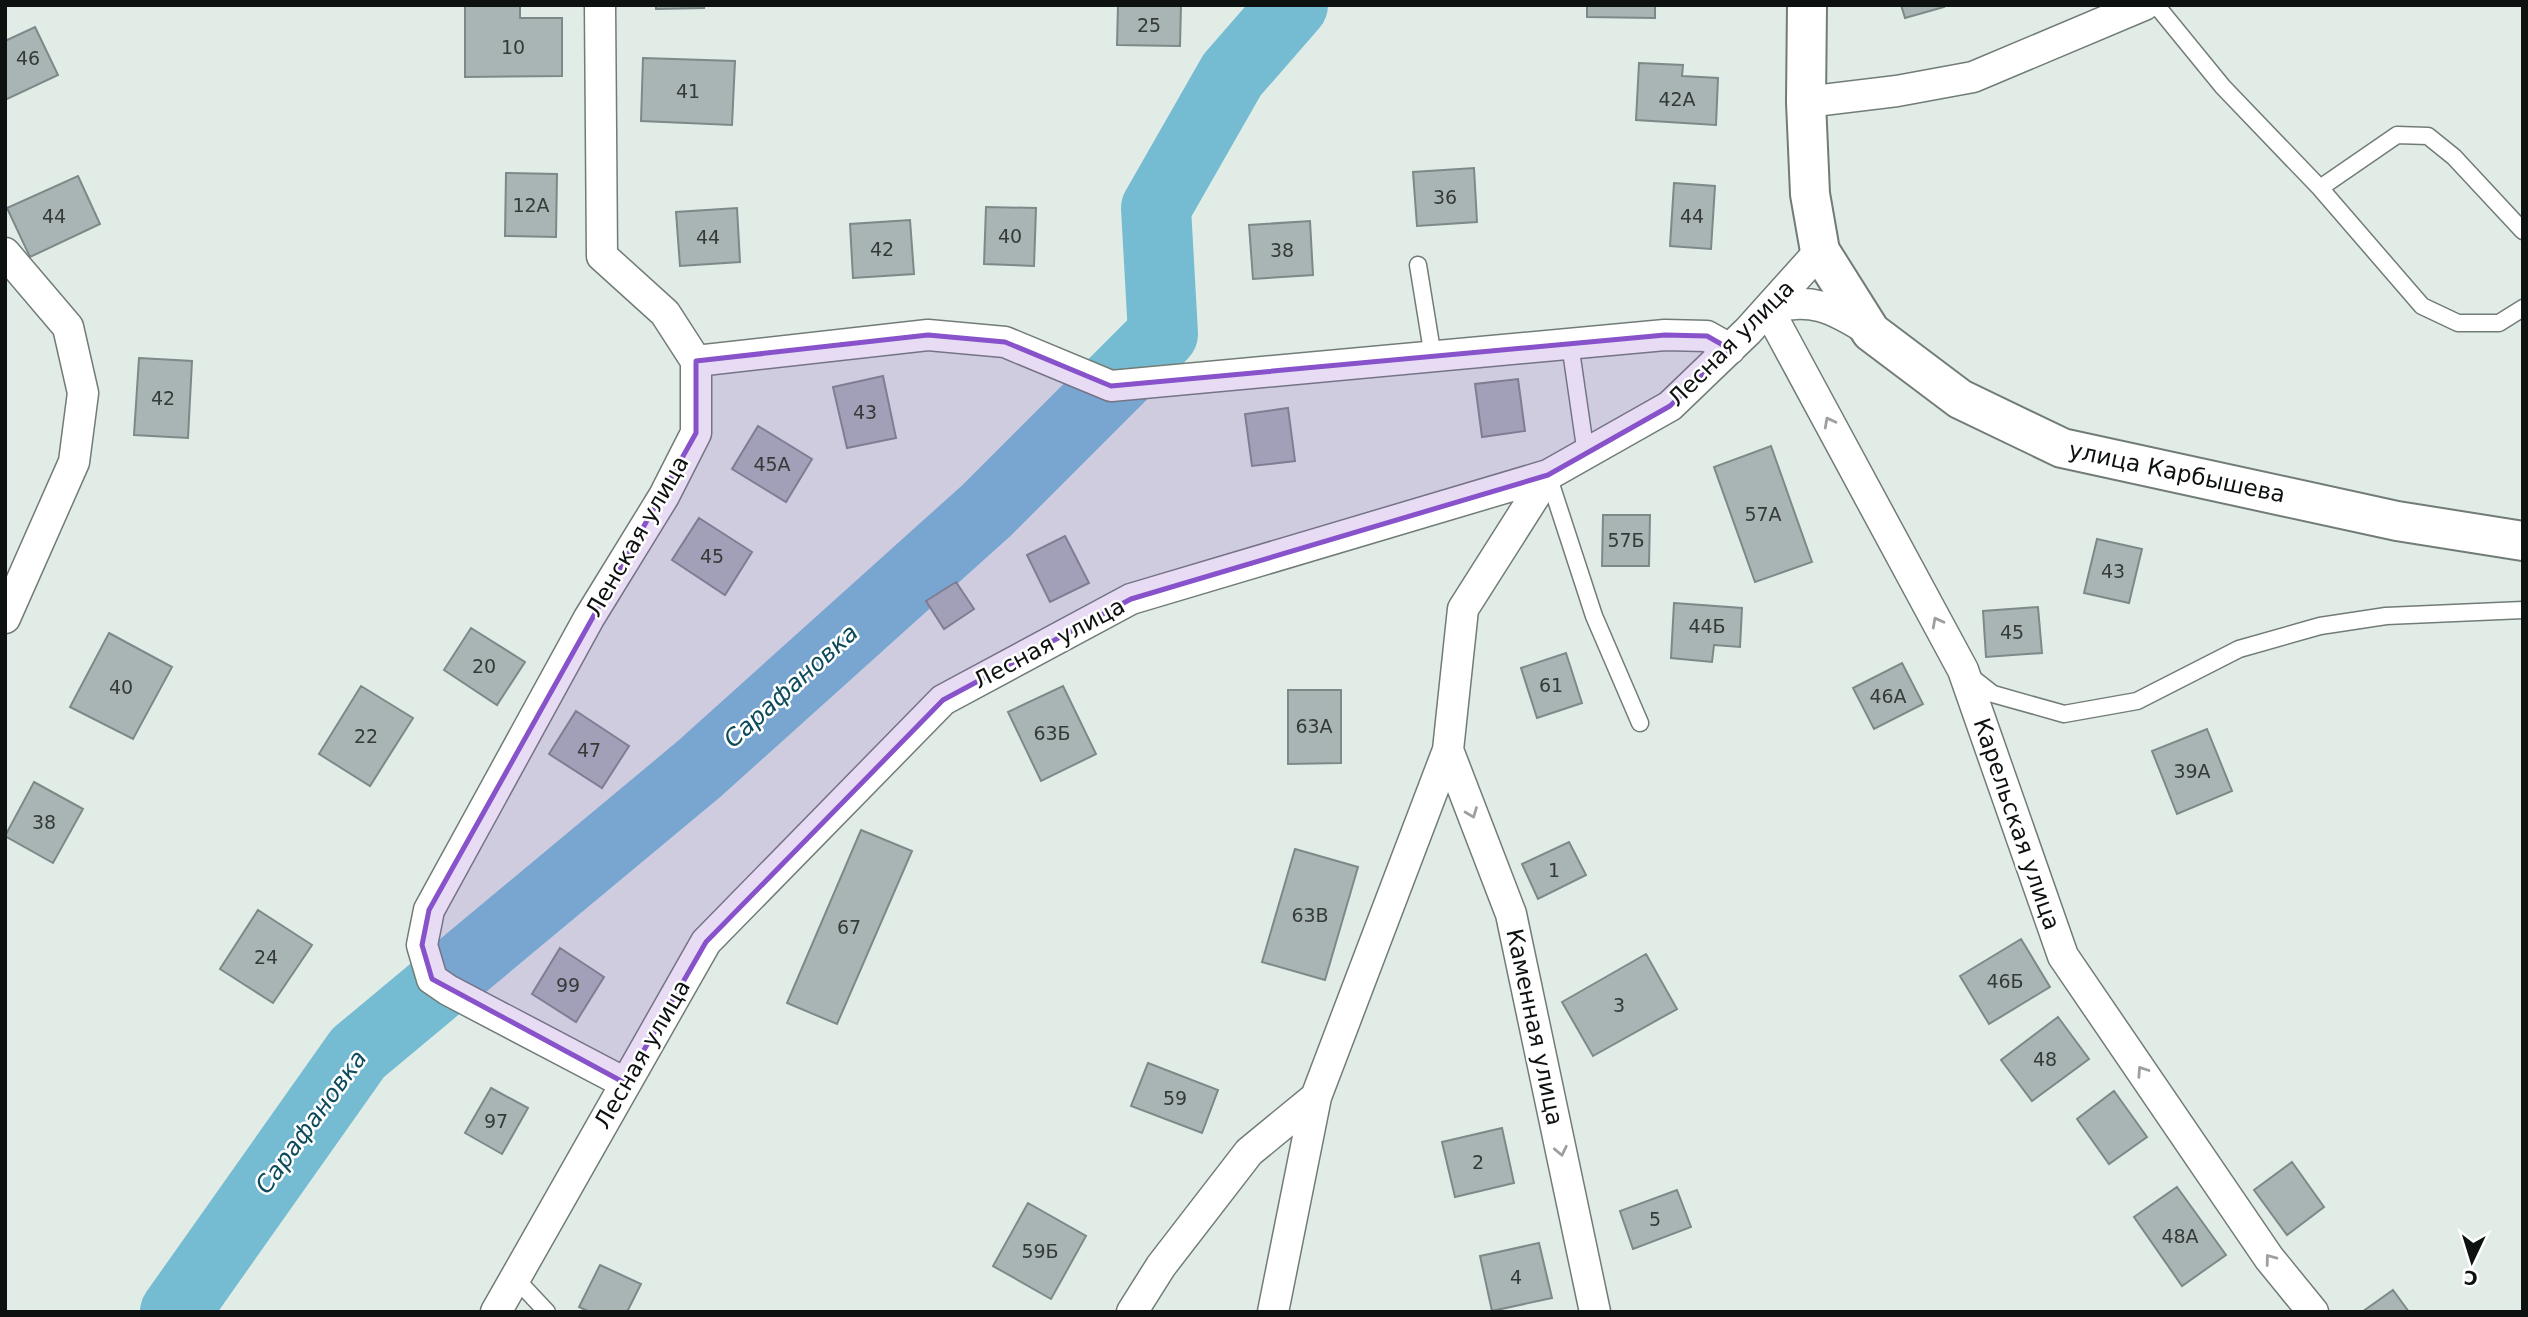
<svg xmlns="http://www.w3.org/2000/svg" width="2528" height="1317" font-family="'DejaVu Sans',sans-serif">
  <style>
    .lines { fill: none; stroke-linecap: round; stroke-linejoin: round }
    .river { stroke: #75bcd2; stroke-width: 70 }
    .building { fill: #a9b5b4; stroke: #7d8988; stroke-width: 2 }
    .lane-casing { stroke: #727c77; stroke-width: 19 }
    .street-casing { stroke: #727c77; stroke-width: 33 }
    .secondary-casing { stroke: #727c77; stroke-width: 42 }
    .lane { stroke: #fff; stroke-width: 16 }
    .street { stroke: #fff; stroke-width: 30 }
    .secondary { stroke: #fff; stroke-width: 38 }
    .oneway { stroke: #9ea09f }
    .marked { fill: #8752ca; fill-opacity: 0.2; stroke: #8752ca; stroke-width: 5; stroke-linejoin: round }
    .labels { text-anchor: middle; stroke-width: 5; stroke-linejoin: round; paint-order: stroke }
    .number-label { font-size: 19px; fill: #343a38 }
    .street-label { font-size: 23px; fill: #0d110f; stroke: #fff }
    .water-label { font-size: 24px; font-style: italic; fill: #0c4b5b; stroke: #fff }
  </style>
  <rect width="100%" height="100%" fill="#e1ece6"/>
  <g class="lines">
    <path class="river" d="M175,1312l183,-259 341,-284 288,-259 176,-176 -7,-126 76,-133 61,-70"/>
  </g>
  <path class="building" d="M465,5h55v13h42v58l-97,1z
    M656,5h48v3l-48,1z
    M1118,5h63l-1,41 -63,-1z
    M1587,5h68v13l-68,-1z
    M1901,5h43v2l-39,11z
    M35,27l23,48 -53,25v-59z
    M643,58l92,3 -3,64 -91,-4z
    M1639,63l44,2 -1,11 36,2 -2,47 -80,-5z
    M1474,168l3,54 -60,4 -4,-54z
    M506,173l51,1 -1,63 -51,-1z
    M78,176l22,48 -70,33 -23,-49z
    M1674,183l41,3 -4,63 -41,-3z
    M986,207l50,1 -2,58 -50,-2z
    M737,208l3,54 -60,4 -4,-54z
    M910,220l4,54 -61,4 -3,-54z
    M1310,221l3,54 -60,4 -4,-54z
    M139,358l53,3 -4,77 -54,-3z
    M883,376l13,62 -49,10 -14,-61z
    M1518,379l7,52 -43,6 -7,-53z
    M1288,408l7,53 -43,5 -7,-52z
    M758,426l54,33 -26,43 -54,-33z
    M1771,446l41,116 -57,20 -41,-115z
    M1603,515h47l-1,51h-47z
    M699,518l53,34 -27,43 -53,-35z
    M1065,536l24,47 -39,19 -23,-47z
    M2097,539l45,10 -13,54 -45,-10z
    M956,582l18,27 -30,20 -18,-28z
    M1674,603l68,5 -2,39 -26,-2 -2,17 -41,-4z
    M2038,607l4,46 -56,4 -3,-46z
    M471,628l54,34 -28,43 -53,-35z
    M109,633l63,34 -39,72 -63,-32z
    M1566,653l16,50 -45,15 -16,-50z
    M1902,663l21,41 -49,25 -21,-41z
    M361,686l52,32 -43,68 -51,-32z
    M1063,686l33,68 -55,27 -33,-69z
    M1288,690h53v73l-53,1z
    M576,711l53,35 -27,42 -53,-34z
    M2207,729l25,62 -55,23 -25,-63z
    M34,782l49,27 -30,54 -48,-27z
    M861,830l51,21 -75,173 -50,-21z
    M1569,842l17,33 -48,24 -16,-35z
    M1295,849l63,18 -33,113 -63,-18z
    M258,910l54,35 -39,58 -53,-34z
    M2021,939l29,48 -61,37 -29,-48z
    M560,948l44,29 -28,45 -44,-28z
    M1646,954l31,55 -84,47 -31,-54z
    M2058,1017l31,42 -57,42 -31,-41z
    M1148,1063l70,27 -16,43 -71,-27z
    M491,1088l37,20 -26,46 -37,-21z
    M2114,1091l33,46 -38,27 -32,-45z
    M1502,1128l12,55 -59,14 -13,-55z
    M2292,1162l32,45 -37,28 -33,-45z
    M2177,1187l49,68 -44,31 -48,-69z
    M1677,1190l14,37 -58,22 -13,-38z
    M1028,1203l58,33 -35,63 -58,-33z
    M1539,1243l13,55 -60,13 -12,-55z
    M600,1265l41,19 -14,28h-37l-11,-5z
    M2393,1290l16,22h-47z"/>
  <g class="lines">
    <g class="lane-casing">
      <path id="lane" d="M2156,5l67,82 97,101 102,118 36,17h41l24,-15
        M2320,188l77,-53 31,1 26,21 69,74
        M1418,265l15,92
        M1570,344l16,110
        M1548,475l46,141 46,107
        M1970,676l23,18 71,20 73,-13 102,-52 81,-23 66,-10 137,-6
        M516,1279l31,33"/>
    </g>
    <g class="street-casing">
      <path id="street" d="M600,5l2,251 63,57 31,48v72l-32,63 -75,122 -160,292 -7,35 10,34 16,11 177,93
        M1806,102l91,-11 76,-14 171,-72
        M5,253l63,74 15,66 -9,69 -69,156
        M1868,330c-35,-22 -58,-34 -100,-21l195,361 100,286 206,302 44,54
        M696,361l232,-26 77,7 106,44 554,-51 42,1 23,13
        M1448,750l63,164 84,398
        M496,1312l210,-370 237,-242 188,-101 417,-124 122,-69 78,-75 72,-80
        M1132,1312l29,-46 88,-114 67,-55
        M1273,1312l43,-215 132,-347 15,-141 85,-134"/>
    </g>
    <g class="secondary-casing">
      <path id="secondary" d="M1807,5l-1,97 4,92 10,57 51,81 89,67 102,49 335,73 126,20"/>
    </g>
    <use href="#lane" class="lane"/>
    <use href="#street" class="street"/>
    <use href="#secondary" class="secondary"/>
  </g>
  <defs><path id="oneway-chevron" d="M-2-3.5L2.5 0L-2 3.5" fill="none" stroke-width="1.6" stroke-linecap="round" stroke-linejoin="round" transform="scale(1.75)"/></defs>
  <g class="oneway">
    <use href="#oneway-chevron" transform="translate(1829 422) rotate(-118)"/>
    <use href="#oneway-chevron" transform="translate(1937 622) rotate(-118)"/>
    <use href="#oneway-chevron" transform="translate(1472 813) rotate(69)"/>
    <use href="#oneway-chevron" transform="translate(2142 1071) rotate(-124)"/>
    <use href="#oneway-chevron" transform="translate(1561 1151) rotate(78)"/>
    <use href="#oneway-chevron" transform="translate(2270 1259) rotate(-127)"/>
  </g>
  <path class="marked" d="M928,335l77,7 106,44 554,-51 42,1 23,13 -60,57 -122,69 -417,124 -188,101 -237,242 -81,141 -193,-104 -10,-34 7,-35 267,-477v-72z"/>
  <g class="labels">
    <g class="number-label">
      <text x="1149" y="32">25</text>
      <text x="513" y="54">10</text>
      <text x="28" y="65">46</text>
      <text x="688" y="98">41</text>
      <text x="1677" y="106">42А</text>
      <text x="1445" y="204">36</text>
      <text x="531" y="212">12А</text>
      <text x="54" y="223">44</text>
      <text x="1692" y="223">44</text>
      <text x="1010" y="243">40</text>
      <text x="708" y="244">44</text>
      <text x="882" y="256">42</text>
      <text x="1282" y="257">38</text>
      <text x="163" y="405">42</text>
      <text x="865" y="419">43</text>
      <text x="772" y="471">45А</text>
      <text x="1763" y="521">57А</text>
      <text x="1626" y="547">57Б</text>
      <text x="712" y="563">45</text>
      <text x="2113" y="578">43</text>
      <text x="1707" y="633">44Б</text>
      <text x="2012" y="639">45</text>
      <text x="484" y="673">20</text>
      <text x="1551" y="692">61</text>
      <text x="121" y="694">40</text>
      <text x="1888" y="703">46А</text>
      <text x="1314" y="733">63А</text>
      <text x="1052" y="740">63Б</text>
      <text x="366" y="743">22</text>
      <text x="589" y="757">47</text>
      <text x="2192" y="778">39А</text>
      <text x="44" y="829">38</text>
      <text x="1554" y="877">1</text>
      <text x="1310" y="922">63В</text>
      <text x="849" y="934">67</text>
      <text x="266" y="964">24</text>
      <text x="2005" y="988">46Б</text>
      <text x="568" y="992">99</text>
      <text x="1619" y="1012">3</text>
      <text x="2045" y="1066">48</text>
      <text x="1175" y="1105">59</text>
      <text x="496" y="1128">97</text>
      <text x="1478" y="1169">2</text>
      <text x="1655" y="1226">5</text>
      <text x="2180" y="1243">48А</text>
      <text x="1040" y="1258">59Б</text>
      <text x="1516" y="1284">4</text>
    </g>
    <g class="street-label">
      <text transform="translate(1731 343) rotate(-45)" y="8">Лесная улица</text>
      <text transform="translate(2177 472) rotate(12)" y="8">улица Карбышева</text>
      <text transform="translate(637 536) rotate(-60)" y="8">Ленская улица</text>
      <text transform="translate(1049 643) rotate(-28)" y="8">Лесная улица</text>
      <text transform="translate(2017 824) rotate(71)" y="8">Карельская улица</text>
      <text transform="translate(1535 1027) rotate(78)" y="8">Каменная улица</text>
      <text transform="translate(642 1054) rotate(-60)" y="8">Лесная улица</text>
    </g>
    <g class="water-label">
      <text transform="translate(791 686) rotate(-42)" y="8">Сарафановка</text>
      <text transform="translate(311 1122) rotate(-54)" y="8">Сарафановка</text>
    </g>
  </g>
  <rect width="2528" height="1317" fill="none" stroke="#0d110f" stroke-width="14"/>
  <g transform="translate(2472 1261) rotate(184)" stroke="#ffffff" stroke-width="5" paint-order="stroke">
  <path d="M0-5L12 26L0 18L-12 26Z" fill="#0d110f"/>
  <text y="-10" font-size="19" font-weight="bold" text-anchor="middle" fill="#0d110f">С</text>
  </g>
</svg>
